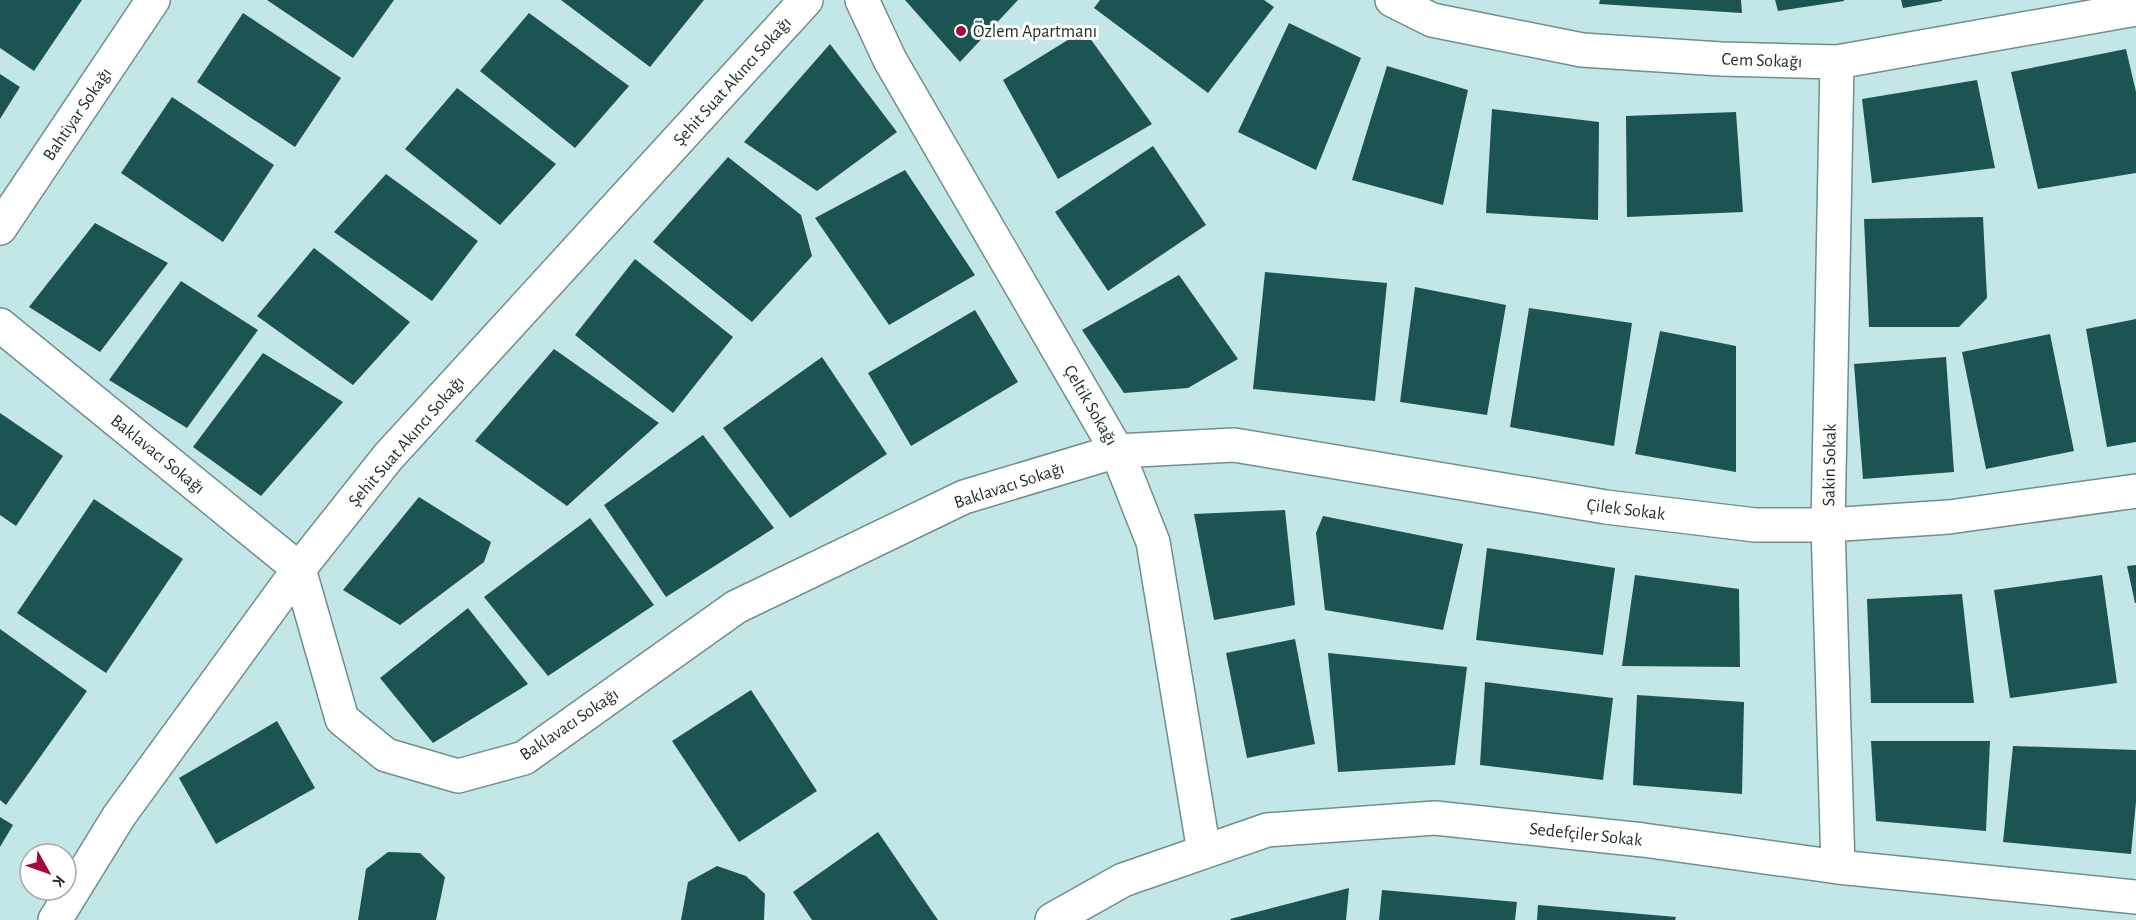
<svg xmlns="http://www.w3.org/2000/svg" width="2136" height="920" font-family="'Alegreya Sans',sans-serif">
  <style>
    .building { fill: #1b5453 }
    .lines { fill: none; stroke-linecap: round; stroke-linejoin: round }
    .minor-casing { stroke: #6e8f8e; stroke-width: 36 }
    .minor { stroke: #fff; stroke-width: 33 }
    .poi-dot { fill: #a4083e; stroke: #fff; stroke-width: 2 }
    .labels { text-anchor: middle; stroke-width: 6; stroke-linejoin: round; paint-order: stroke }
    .poi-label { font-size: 18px; fill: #1d2b2a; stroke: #fff; text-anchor: start }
    .street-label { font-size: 18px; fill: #1d2b2a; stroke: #fff }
  </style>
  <rect width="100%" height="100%" fill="#c3e7e6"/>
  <path class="building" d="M0,0h82l-48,71 -34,-23z
    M267,0h127l-41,58z
    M561,0h143l-54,67z
    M905,0h113l-58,62z
    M1100,0h164l10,7 -66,86 -114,-85z
    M1600,0h141l1,13 -143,-9z
    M1775,0h69v1l-66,10z
    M1901,0h41v1l-39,7z
    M243,13l98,65 -46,69 -98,-65z
    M529,13l100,73 -54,62 -95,-77z
    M1289,23l72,35 -45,112 -78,-38z
    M1084,30l68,94 -94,55 -55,-99z
    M830,44l67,88 -80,59 -73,-49z
    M2126,49l10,43v81l-98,16 -27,-117z
    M1387,66l81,24 -25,115 -91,-25z
    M0,74l20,13 -20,32z
    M1977,80l18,88 -123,15 -10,-84z
    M457,88l99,76 -56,61 -95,-76z
    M172,97l102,68 -51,77 -102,-69z
    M1492,109l107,13 -1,98 -112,-7z
    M1736,112l7,100 -116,5 -1,-101z
    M1153,146l53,79 -98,66 -53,-79z
    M728,157l73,58 11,41 -60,66 -99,-80z
    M905,170l70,105 -86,50 -74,-107z
    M386,174l92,67 -46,60 -98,-69z
    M1983,217l4,81 -28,29h-90l-5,-108z
    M95,223l73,40 -68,89 -71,-45z
    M314,248l96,74 -57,63 -96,-69z
    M635,259l98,78 -60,76 -98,-78z
    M1265,272l122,11 -12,118 -122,-12z
    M1179,275l59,84 -50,29 -64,5 -42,-63z
    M181,281l77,49 -71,98 -78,-48z
    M1415,287l91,18 -19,110 -87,-13z
    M1529,308l103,15 -18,123 -104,-19z
    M975,310l43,72 -107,64 -43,-73z
    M2136,319v123l-29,5 -21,-118z
    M1660,331l76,15v126l-101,-18z
    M2050,334l24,117 -88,18 -24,-117z
    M554,349l105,74 -92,83 -92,-65z
    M263,353l80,49 -82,94 -68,-49z
    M822,357l65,97 -97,64 -67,-90z
    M1946,357l8,115 -91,7 -9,-115z
    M0,413l63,43 -47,70 -16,-11z
    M703,435l71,93 -108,69 -62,-92z
    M419,497l72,45 -7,20 -84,63 -57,-35z
    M94,499l89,60 -77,114 -89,-60z
    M1285,510l10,95 -81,15 -20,-106z
    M1323,516l140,28 -20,86 -118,-20 -9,-77z
    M590,518l64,87 -106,71 -64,-79z
    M1487,548l128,20 -12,87 -127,-15z
    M2136,565v38h-1l-8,-37z
    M1635,575l104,14 1,78 -118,-1z
    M2102,575l15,108 -107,15 -16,-108z
    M1962,594l12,109h-103l-4,-104z
    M468,608l60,76 -95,59 -53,-65z
    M0,629l87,62 -81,114 -6,-5z
    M1295,639l20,105 -68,14 -21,-105z
    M1328,653l139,14 -12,98 -117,7z
    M1485,682l128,16 -10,82 -123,-15z
    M751,690l66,101 -78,51 -67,-101z
    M1637,695l107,7 -2,92 -109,-9z
    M277,721l38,67 -99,56 -37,-66z
    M1871,741h119l-4,90 -110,-10z
    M2013,746l123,4v52l-5,52 -128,-12z
    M0,817l13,8 -13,22z
    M878,832l60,88h-126l-19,-28z
    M388,852l32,1 25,24 -9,43h-78l8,-51z
    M717,866l29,10 19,18 -1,26h-83l7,-38z
    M1349,888l-3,32h-115l-1,-1z
    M1382,890l135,12 -2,18h-136z
    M1538,905l138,12 -1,3h-138z"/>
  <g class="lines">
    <g class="minor-casing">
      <path id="minor" d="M862,0l28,60 227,391 36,91 51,310
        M1392,0l40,20 150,30 139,9 116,3 299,-53
        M1837,62l-9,463 10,342
        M0,228l153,-228
        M0,325l299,244 43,150 44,36 72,21 66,-18 212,-151 228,-110 153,-46 117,-6 372,62 149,18h73l121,-8 187,-26
        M55,920l64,-104 180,-247 89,-112 418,-457
        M1052,920l71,-40 144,-50 168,-12 208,22 195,27 298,30"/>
    </g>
    <use href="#minor" class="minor"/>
  </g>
  <circle class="poi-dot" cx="961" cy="31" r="6"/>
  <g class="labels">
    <g class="poi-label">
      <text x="973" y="37">Özlem Apartmanı</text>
    </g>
    <g class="street-label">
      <text transform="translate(1762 60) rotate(2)" y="6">Cem Sokağı</text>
      <text transform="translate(732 81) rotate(-48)" y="6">Şehit Suat Akıncı Sokağı</text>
      <text transform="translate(77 114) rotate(-56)" y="6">Bahtiyar Sokağı</text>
      <text transform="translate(1091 405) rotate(60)" y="6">Çeltik Sokağı</text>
      <text transform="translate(406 441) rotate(-49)" y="6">Şehit Suat Akıncı Sokağı</text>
      <text transform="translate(158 454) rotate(39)" y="6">Baklavacı Sokağı</text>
      <text transform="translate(1829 465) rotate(-89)" y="6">Sakin Sokak</text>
      <text transform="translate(1009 485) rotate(-18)" y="6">Baklavacı Sokağı</text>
      <text transform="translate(1626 509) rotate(7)" y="6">Çilek Sokak</text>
      <text transform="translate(569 724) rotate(-34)" y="6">Baklavacı Sokağı</text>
      <text transform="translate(1586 834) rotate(6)" y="6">Sedefçiler Sokak</text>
    </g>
  </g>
  <g transform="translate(48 872) rotate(130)"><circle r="28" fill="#ffffff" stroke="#a5aaaa" stroke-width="1.5"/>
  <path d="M0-4.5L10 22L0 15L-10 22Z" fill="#a4083e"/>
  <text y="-9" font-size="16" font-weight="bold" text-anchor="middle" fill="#1d2b2a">K</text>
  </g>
</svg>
